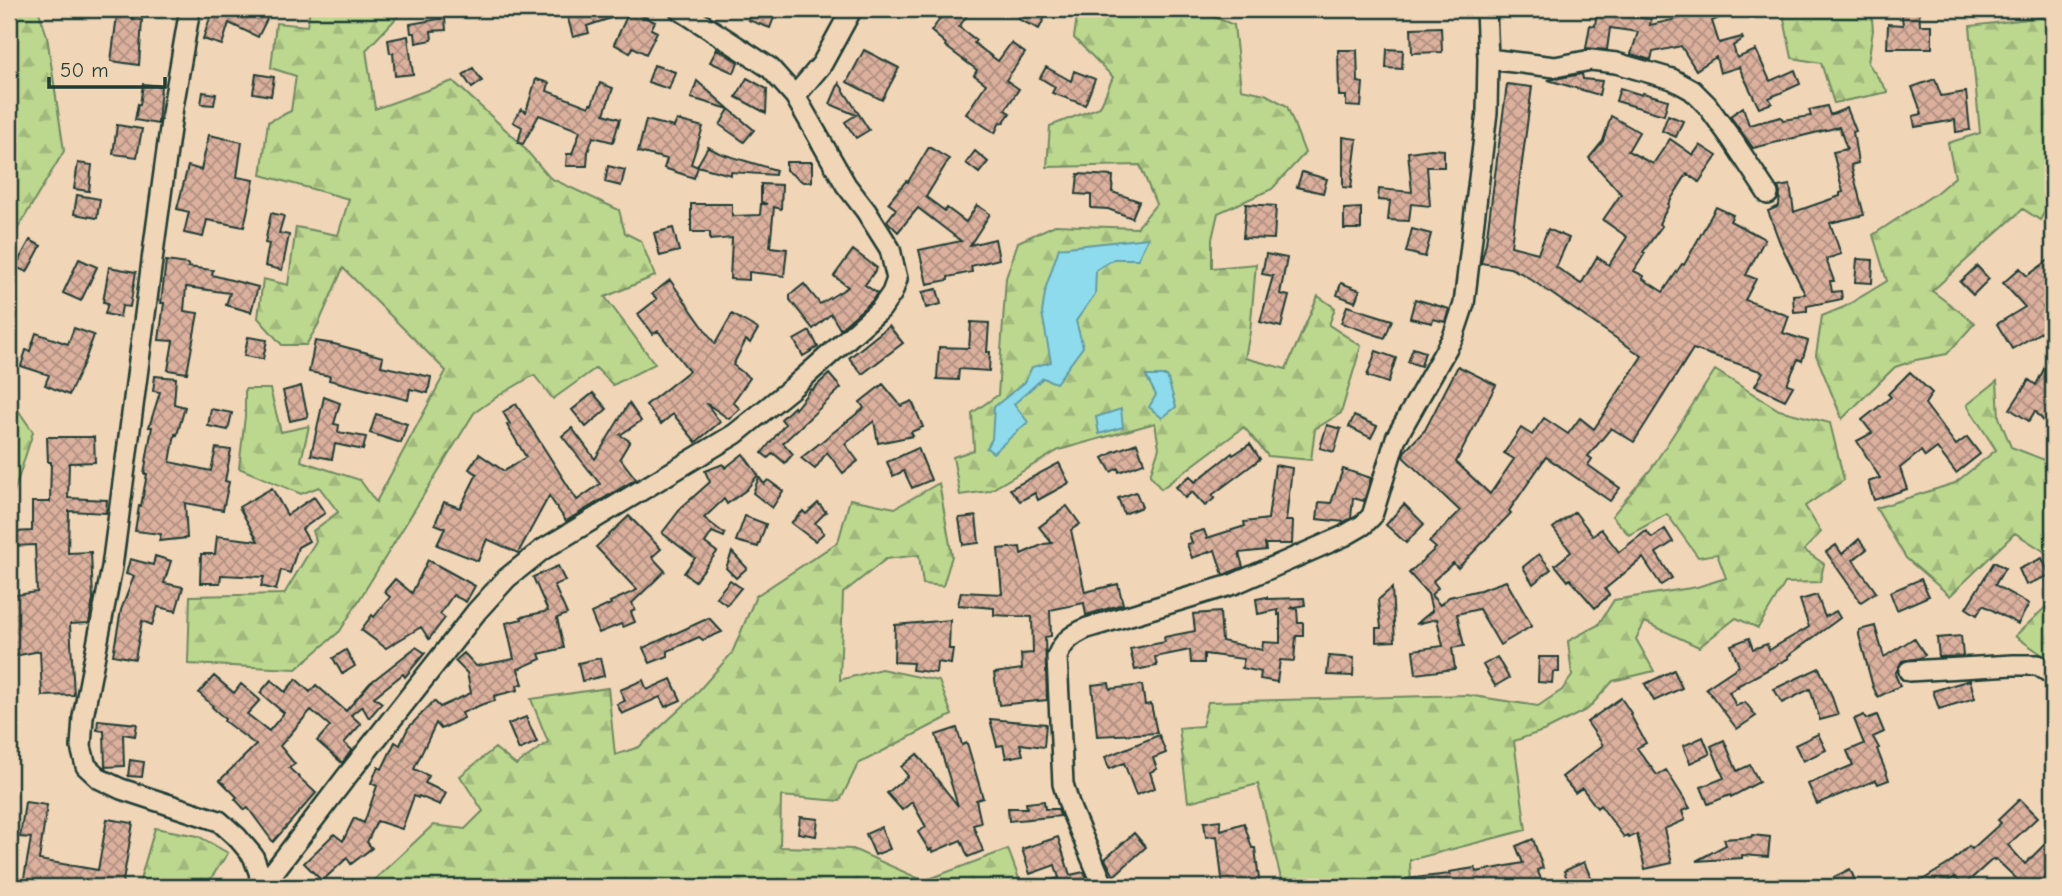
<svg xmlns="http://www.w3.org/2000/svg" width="2062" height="896" font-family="'Comic Neue',sans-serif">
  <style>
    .forest { fill: url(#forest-firs); stroke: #6e8a61; stroke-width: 2 }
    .water { fill: #8edbee; stroke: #629ca4; stroke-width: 2 }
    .building { fill: url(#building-cross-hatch); stroke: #1f3d34; stroke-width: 2 }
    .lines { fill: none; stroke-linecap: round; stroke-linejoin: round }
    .street-casing { stroke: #1f3d34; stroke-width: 24 }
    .street { stroke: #f0d5b7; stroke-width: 19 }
  </style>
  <defs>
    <pattern id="forest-firs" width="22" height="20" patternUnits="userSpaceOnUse" patternTransform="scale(1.75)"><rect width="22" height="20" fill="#bcd78e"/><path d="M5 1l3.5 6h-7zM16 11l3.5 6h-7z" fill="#a1b97b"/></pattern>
    <pattern id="building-cross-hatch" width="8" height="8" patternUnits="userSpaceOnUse" patternTransform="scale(1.75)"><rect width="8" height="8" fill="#dbb09d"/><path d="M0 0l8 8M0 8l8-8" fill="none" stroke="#b19081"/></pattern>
  </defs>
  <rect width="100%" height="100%" fill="#f0d5b7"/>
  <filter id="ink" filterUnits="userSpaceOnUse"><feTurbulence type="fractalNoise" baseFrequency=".0143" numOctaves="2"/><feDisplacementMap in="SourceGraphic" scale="14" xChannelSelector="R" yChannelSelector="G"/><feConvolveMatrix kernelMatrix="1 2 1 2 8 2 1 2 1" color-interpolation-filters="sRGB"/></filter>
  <g filter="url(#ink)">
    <path class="forest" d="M9,9h29l9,27 17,115 -55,92z
      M310,9h95l-39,41 9,59 78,-28 66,61 31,36 69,32 6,23 16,8 14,35 -50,21 50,67 -42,21 -17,-17 -43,31 -19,-24 -36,21 -24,17 -134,218 -44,38 -108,-5 2,-68 94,-2 32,-53 -3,-10 25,-19 -19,-25 -18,7 -62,-26 6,-52v-27h25l11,43 28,-6 -8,35 59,19 16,22 70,-131 -103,-103 -25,57 -12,20h-24l-24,-27 5,-39 25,6 8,-58 42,8 11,-36 -88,-24 7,-53 23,-11 5,-35 -25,-8 5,-45 31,3z
      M1078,9h116l40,16 7,64 24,5 22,12 18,47 -33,36 -54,24 -6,26v29l44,-4 -6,68 -5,26 41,11 32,-73 17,12 -6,17 32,21 -20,67 -26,16 -4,31 -43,-4 -24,-29 -83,62 -11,-14 9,-27 -4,-25 -96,27 -70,41 -29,4 -7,-38 21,-7 -2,-37 26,-18 8,-117 12,-36 37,-17 82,3 19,-24 -16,-39 -93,2 3,-41 50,-19 13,-30 -39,-39z
      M1782,9h89l2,21 -5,33 20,29 -54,11 -13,-40 -29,-5z
      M2052,16l1,1v180l-13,23 -17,-11 -91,82 43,32 -28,31 -31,6 -21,7 -53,52 -26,-64 6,-39 22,-9 43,-26 -14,-46 63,-42 19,-16 -7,-34 32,-10 -10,-107z
      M1715,370l64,40 51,13 14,57 -39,26 16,26 -17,18 20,14 -4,18 -35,1 -27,45 -22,-10 -37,29 -54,-25 -9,17 18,32 -41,10 -25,28 -42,21 -32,11 12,89 -116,30 1,27h-57l-1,-2 -13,2h-57l-25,-103 -70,18 -9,-74 23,-2 6,-24 259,-7 71,11 24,-16 10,-14 -4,-35 30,-16 16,-25 83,-13 29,-9 -9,-24 -19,3 -31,-43 -38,21 -17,-19 39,-47z
      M1997,381l2,36 12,30 39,15 3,6v89l-38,-24 -65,63 -44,-38 -30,-50 79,-25 41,-33 -29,-45z
      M9,397l24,35 -24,76z
      M939,483l13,73 -9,30 -20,-2 -4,-29 -33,4 -43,34 -3,87 41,-11 58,12 13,34 -94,49 -18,37 -59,-5 -1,51 73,2 71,32 84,-32 14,38h-640l-8,-7 59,-55 32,4 18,-18 -23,-35 35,-28 21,17 32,-23 -17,-43 77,-11 7,67 24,-8 54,-50 39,-44 24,-57 82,-54 12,-43 45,9z
      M2053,600v62l-38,-26z
      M155,828l43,8 30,17 -23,34h-67z"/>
    <path class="water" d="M1148,238l-10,21h-24l-18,11 -1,24 -19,27 7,26 -27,36 -13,-5 -29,26 14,18 -35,31 -6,-5 5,-9 2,-32 31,-25 7,-15 19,-5 -9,-49 4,-26 13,-39z
      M1146,376h21l9,31 -14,11 -13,-11 7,-12z
      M1121,409l2,18 -24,7 -3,-17z"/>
    <path class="building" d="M213,9h59l-14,28 -29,-14 -7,22 -19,-6z
      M588,9h44v2l23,11 -4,7 6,3 -11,22 -13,-7 -3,6 -16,-9 15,-32 -42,14 2,7 -16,4 -6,-22z
      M752,9h25l-7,19 -22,-8z
      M918,9h43l7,5 -9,13 17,13 -2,3 24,18 13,-18 14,10 -19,27 13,9 -14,21 5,3 -7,10 -3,-1 -5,11 -29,-19 20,-30 -12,-9 3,-5 -32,-24 1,-2 -15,-13 9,-12z
      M1023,9h26l-10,20 -21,-10z
      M1597,9h23l-1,6 32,4 -1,6 45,-10 -2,-6h48l-29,12 7,22 23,-6 1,2 -10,7 4,12 19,-8 14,31 25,-11 5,14 -31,14 3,5 -13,5 -20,-41 -19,6 -4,-16 -20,13 -15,-24 -28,6 -2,8 -20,-6 7,-22 -28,-4 -3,22 -21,-2 4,-23 5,1z
      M1901,9h18l1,16h12v23h-45l1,-24 15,1z
      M117,15l16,2v3h9l-3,45 -28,-4z
      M445,18l1,12 -15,1 1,9 -16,3 -1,-10h-4l-1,-9z
      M1441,27l1,25 -30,1 -1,-25z
      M408,36l5,38 -18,2 -2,-23h-3l-2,-13z
      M717,49l21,13 -4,11 -24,-11z
      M1387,49l16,1 -1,19 -16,-1z
      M864,50l35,18 -17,32 -35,-18z
      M1338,50h19l1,32 5,1 -2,24 -15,-1v-10h-7z
      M654,65l21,7 -6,17 -21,-7z
      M1046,67l25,14 3,-10 21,8 -10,26 -33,-12 3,-6 -15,-9z
      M473,68l9,13 -10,7 -9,-13z
      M256,74l18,3 -3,19 -18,-3z
      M1582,74l1,5 19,2 -3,14 -51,-15z
      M747,78l20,11 -1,24 -30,-16z
      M536,79l13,4 -2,8 42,16 1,-3h2l8,-21 13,5 -9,26 16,5 -7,23 -20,-5 -5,15 -1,14h-21l1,-12h5l8,-23 -41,-16 -16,29 -5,-1 4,-16 -9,-5 8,-13 5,3z
      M1935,79l6,17 25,-4 4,38 -14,2 -1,-12 -40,7 -2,-11 9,-2 -10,-27z
      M697,81l32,28 -38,-11z
      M839,83l30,47 -13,8 -11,-16 11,-7 -26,-11z
      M143,84l18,2 -3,38 -23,-4 3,-16 2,1z
      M1507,84l25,3 -21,159 27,7 10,-24 21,9 -13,29 25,17 16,-27 12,8 18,-28 -24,-17 18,-26 -32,-36 14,-17 8,-25 28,16 -11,19 25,13 17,-25 23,16 7,-10 17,11 -18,26 -12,-8 -19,30 1,1 -10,19 3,2 -19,26 2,1 -11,18 10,5 -1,3 20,13 19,-28 2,1 32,-58 17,8 -3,6 35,18 -19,36 10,4 -11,21 44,16 -6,17 25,8 -6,20 -4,-2 -11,25 6,2 -8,14 -30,-14 8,-14 -70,-23 -59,93 -23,-14 -23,28 4,3 -4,6 32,23 -10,13 -64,-44 -37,54 2,2 -53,55 -5,-5 -20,18 5,7 -7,7 9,10 9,-8 31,-7 26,-9 26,45 -32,19 -21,-36 -22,5 7,32 -12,2 3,21 -39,5 -3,-24 30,-4 -6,-27 -21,5 16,-13 -4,-17 -19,-21 27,-25 -7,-6 31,-31 -57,-54 1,-5 21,-22 33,-64 38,19 -40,77 34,32 24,-35 -10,-6 17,-25 11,7 12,-17 24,16 12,-16 14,11 48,-73 -119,-82 -13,-6 -29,-5 5,-20z
      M1620,88l22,7 1,-2 25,7 -4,15 -48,-14z
      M203,92l13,2 -2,11 -13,-1z
      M1827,106l3,9 17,-7 9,23 -3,1 5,31 -7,2 13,50 -34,8 11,31 -15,5 8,22h-4l2,11 9,-1 1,8 -35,7v5l-13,1 -1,-17 12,-1 -25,-51 -12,-32 11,-5 1,-13 -2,-6 12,-2 4,27 46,-16v-3l3,-1 -10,-40 14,-3 -8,-22 -86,21 -23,-32 13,-9 6,18 32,-8 2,3 28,-4 -2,-6z
      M729,109l25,21 -10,12 -24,-17z
      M1668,115l15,6 -7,16 -14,-6z
      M646,120l28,7 3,-7 26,7 -12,37 7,3 -4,11 -30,-10 3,-9 -29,-7z
      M117,125l25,4 -5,28 -24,-3z
      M209,135l33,7 -5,35 17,3 -10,47 -37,-7 -4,17 -19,-4 5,-21 -12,-3 11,-43 13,4z
      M1343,137l14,2 -6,49 -8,-1z
      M708,147l11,6 57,17 -1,5 -44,-3v3l-34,-9z
      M929,147l20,12 -23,38 19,14 2,-3 19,14 11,-17 13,9 -20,31 25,-6 4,20 -28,7 1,6 -24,5v3l-21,4 -8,-34 42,-9 -43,-33 -20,24 -11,-11 9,-12 -8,-6 18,-22 2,1z
      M1431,149l13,1v17h-17l3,39 -19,-2 -2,17 -21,-1 2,-19 -12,-1 1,-11 33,3 -4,-40z
      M975,151l13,11 -9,11 -13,-10z
      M786,162h26v20h-9l-17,-12z
      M78,163l14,2 -3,26 -15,-2z
      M608,166l17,4 -4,16 -16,-4z
      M1302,172l25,7 -4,14 -26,-6z
      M1078,174l35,2 -1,16 27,9 -7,17 -24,-9 -17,-1v-13l-15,-1z
      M761,184l21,1 -1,24 -7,-2 -4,40 17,2 -3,27 -35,-4v8l-19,-1 2,-41 -22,2v-8h-19v-28h41v12l28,-1 1,-11h6l-6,-2z
      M77,195l23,4 -3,19 -23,-4z
      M1246,204l30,2 -2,33 -31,-1z
      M1361,208v21h-17v-20z
      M271,213l13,3 -5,17 10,2 -7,35 -17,-4 4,-22 -4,-1z
      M673,228l6,23 -19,5 -6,-23z
      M1412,229l19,5 -6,23 -19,-5z
      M30,240l11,6 -14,26 -12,-5z
      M853,250l24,18 -12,17 12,8 -5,8 -32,28 -9,-15 -18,15 -23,-29v-5l14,-11 16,20 28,-17 -14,-11z
      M1266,254l21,4 -7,36 9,2 -8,31 -21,-5 13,-46 -11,-2z
      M2053,257v41l-10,9 10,15v3l-41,24 -15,-25 28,-17 -22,-24 17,-15 7,8z
      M79,259l18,8 -16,34 -18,-8z
      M1857,259l16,1 -1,23 -17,-1z
      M166,261l22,3v3l25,3 -1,5 46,12 -7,25 -25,-7 4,-12 -44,-6 -2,24 14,2 -11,60 -19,-3 5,-29 -14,-1 5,-37h-3z
      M1977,266l12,13 -16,16 -13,-13z
      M109,267l27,5 -6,35 -8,-1 -2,11 -15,-3 3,-11 -5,-1z
      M670,280l45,64 17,-30 26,15 -8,14 -4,-3 -13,25 17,13 -17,24 7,7 -11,10 -23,-16 14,19 -24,20 -23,-28 -12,10 -15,-19 43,-34 -31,-40 -5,3 -15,-20 19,-15 -5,-5z
      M1341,283l19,7 -5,12 -18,-7z
      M937,289l4,15 -15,4 -4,-16z
      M1415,299l34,10 -4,13 -12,-3 -1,4 -22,-5z
      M1347,306l45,14 -7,18 -44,-15z
      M971,322l18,1 -2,29h3l-1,19 -30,-2 -1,11 -21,-1 2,-32 30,1z
      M889,326l14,17 -41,31 -13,-16z
      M74,328l20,7 -9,25 -16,35 -24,-10 4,-10 -28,-9 5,-16 4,1 6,-18 32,11z
      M810,331l8,16 -15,9 -9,-16z
      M248,337l19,3 -4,19 -19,-3z
      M315,341l19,3 49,13 -2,9 50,11 -3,16 -18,-4 -2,11 -79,-20 1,-4 -21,-4z
      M1413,348l12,4 -4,14 -13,-4z
      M1376,351l20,7 -8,25 -21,-7z
      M2053,351v81l-18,-21 -6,10 -19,-12 19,-29 7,5z
      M1910,372l22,21 -7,11 31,41 11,-8 13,17 -24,19 -19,-25 -12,9 -4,-6 -21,17 7,21 -33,11 -6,-18 12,-4 -23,-37 15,-8 -10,-13 29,-23 -3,-3z
      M829,374l12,14 -58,55 10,11 -8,9 -12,-10 -5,5 -6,-5 23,-29 -4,-5 13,-12 1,2 16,-20 1,1z
      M155,376l21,2 -2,26 11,3 -8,28 -2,-1 -5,28 41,9 5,-23 15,2 -6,31 4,1 -6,28 -38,-7 2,35 -28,3 2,-7 -26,-3 4,-25h2l6,-32h-3l8,-47h-3l11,-35 -7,-1z
      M883,384l18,22 11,-5 11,26 -12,5 2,4 -35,7 -4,-22 -29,23 13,17 -15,12 -16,-21 -12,17 -14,-11 63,-50 -4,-6z
      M301,386l7,31 -18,4 -7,-30z
      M593,393l14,16 -21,18 -14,-17z
      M324,397l16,6 -6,21 5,1 -1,7 28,5 -3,13 -28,-6 -3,15 -21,-4z
      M629,403l12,18 -21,14 10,6 -10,17 16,21 -70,42 -17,-25 -31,57 -31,-14 -9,22 -41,-16 8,-17 -10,-4 9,-22 16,6 17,-34 -8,-5 10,-15 25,17 22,-14 -19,-32 3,-1 -7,-12 13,-8 61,96 23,-16 -38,-48 10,-8 23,31z
      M211,409l21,4 -4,17 -20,-4z
      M376,414l31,10 -6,19 -31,-10z
      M1354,416l23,10 -6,12 -22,-11z
      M1327,425l14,4 -7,23 -14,-4z
      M47,437h47l1,25 -26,1 -1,35 39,2 -1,13 -37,-2 -1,42 23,-1 2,47 -4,24 -19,1 4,71 -32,1 -2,-45 -31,6v-61l28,-4 -2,-47 -21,1v-14l18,-1v-29h18l1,-40h-3z
      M1137,443l7,20 -25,9 -1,-4 -7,4 -8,-14 9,-5v-1z
      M1250,444l10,15 -48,36 3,3 -10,8 -13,-14 -7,6 -9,-11 14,-11 5,6 37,-29 1,2z
      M918,448l13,32 -19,8 -8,-17 -11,5 -6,-14z
      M743,454l15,21 -12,15 -19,14 -3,-5 -20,19 21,16 -1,3 -12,-5 -7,11 12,9 -22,29 -11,-8 11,-15 -33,-25 20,-26 28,-25 -5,-11 18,-7 2,4z
      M1059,463l10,20 -31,17 -3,-7 -15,8 -10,-12z
      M1275,465l17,3 -6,53h7l-1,23h-27l1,6 -27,3 4,14 -20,8 -8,-25 -23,8 -5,-14 5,-1 -3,-9 15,-4 3,8 38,-12 -1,-4 24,-3z
      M1343,469l28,9 -7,23 -11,-3 -2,20 -7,4 -27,-3 2,-17 12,1z
      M759,477l5,7 4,-4 15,11 -11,17 -19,-15z
      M272,488l15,27 27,-18 11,16 -23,16 7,12 -11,6 -8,26 -9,-3 -5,20 -15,-4 3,-9 -43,-2 -1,8h-20l1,-29h14l2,-18 41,5 -19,-34z
      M1136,492l6,15 -18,7 -6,-16z
      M818,503l8,9 -11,11 9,10 -9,8 -24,-18 12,-12 3,3z
      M1404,504l20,20 -18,19 -20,-18z
      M1067,506l13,18 -9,6 14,62 33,-8 5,20 -37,11 -2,-12 -34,7 1,26 -6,1 2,63 -48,5 -5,-32 28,-4 -1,-15 12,-1 -1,-36 -38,-2v-7l-36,-3 3,-13 41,2 -4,-45 22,-2 1,7 23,-10 8,-1 -13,-16z
      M1575,512l18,24 8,-7 18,23 27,-21 6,7 13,-9 8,13 -17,11 16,25 -11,7 -18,-27 -38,31 4,6 -14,13 -25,-29 -2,2 -13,-16 16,-13 -18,-24z
      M629,516l32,33 -9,8 13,14 -33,32 3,7 -4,2 4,10 -12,5 -2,-3 -22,9 -8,-20 20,-9 -1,-2 27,-12 -41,-43z
      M745,516l21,8 -8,23 -22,-6z
      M976,516l3,27 -16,2 -4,-27z
      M1859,539l8,10 -14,11 23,32 -15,10 -35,-50 10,-7 6,9z
      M732,552l15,16 -11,10 -10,-10z
      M1539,554l12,15 -18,15 -10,-17z
      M155,556l16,5 -7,22 19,4 -7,24 -18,-4 -6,18 -10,-4 -7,38 -22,-4 8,-45 13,-34 -8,-2 4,-15 23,6z
      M2042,558l8,17 -24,10 -7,-16z
      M428,560l47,26 -9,16 -13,-7 -13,19 5,4 -16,21 -8,-12 -35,21 -25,-18 11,-15 2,2 16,-20 -6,-5 11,-13 17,14z
      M1994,562l11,6 -10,17 34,19 -11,20 -35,-19 -6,10 -11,-7z
      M558,566l7,15 -11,4 13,29 -10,4 7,30 -25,6 2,5 -23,10 5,15 -6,1 1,5 -24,6 1,5 -12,3 -21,9 2,5 -23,11 -5,-6 -22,46 15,7 -4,7 21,10 -6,12 -21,-9 -1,2 -4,-2 -12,33 -25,-8 -10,21 5,6 -21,16 -4,-6 -25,23 -18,-18 30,-29 9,7 11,-23 10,5 13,-37 -6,-3 7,-16 4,2 13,-27 5,3 8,-17 26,-27 6,6 31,-14 -4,-20 -12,-12 9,-8 12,13 38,-7 -8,-36 16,-4 -1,-2 27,-6 -15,-34z
      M1921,579l8,17 -32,14 -7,-18z
      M730,580l11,8 -14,17 -11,-8z
      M1392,588l3,53 -19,1v-14h5l-3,-28z
      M1817,595l8,22 11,-6 4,7 -52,38 1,2 -52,28 1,1 -9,5 7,14 9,-4 11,14 -19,13 -31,-41 33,-22 -8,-21 18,-7 4,11 14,-5 2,6 40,-23 -9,-27z
      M1267,597v2l37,-1 1,7 -15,3 7,1 1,14h5v13h-7l-2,25 -14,-1 -3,22 -17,-3 1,-7 -19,-4 2,-9 -40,-5v9h-13l-1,-13 -35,7 2,9 -22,4 -5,-21 35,-7 -1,-5 31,-6 -2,-17 27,-2 2,29 40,9 1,-8 17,1v-29l-2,1v-5l-20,4 -2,-15z
      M709,618l13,14 -19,8 -4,-3 -31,14v5l-18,7 -7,-15z
      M950,620l-1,29h4l-2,15 -14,-2 -1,11 -24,-3 1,-7 -19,-1 1,-37z
      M1875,626l9,31 30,-19 11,17 -5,3 -18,3 -7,13 5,12 -22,11 -5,-10 -14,-52v-5z
      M1961,636l2,20 -24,1 -2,-19z
      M416,647l9,6 -20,24 -2,-3 -29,23 8,6 -13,15 -7,-12 -11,9 10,9 -17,19 8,7 -10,13 -25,-22 13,-15 -19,-16 -31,36 15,18 -6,4 27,25 -43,49 -25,-34 -3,2 -10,-11 2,-2 -17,-17 36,-35 -32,-24 1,-2 -13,-12 1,-1 -14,-13 15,-17 20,17 7,-9 19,16 -13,14 22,17 15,-18 -24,-20 11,-13 14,12 11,-13 14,13 6,-7 30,26 24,-28z
      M346,650l9,16 -13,8 -9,-16z
      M1329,656l25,2 -1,18 -26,-1z
      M1497,657l12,21 -14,8 -12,-21z
      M1539,657h20v15h-6l-1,11 -14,-1z
      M600,658l4,18 -22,5 -4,-18z
      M1819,668l12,26 7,21 -18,5 -10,-31 -28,14 -8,-14z
      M1674,670l8,18 -28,13 -9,-17z
      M671,679l10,21 -16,7 -5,-10 -38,17 -5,-10 8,-3 -5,-11 23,-10 4,10z
      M1970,680l5,18 -36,11 -6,-18z
      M1109,683l1,6 32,-4 3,20 6,-1 6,29 -60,3 -5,-51z
      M1621,698l10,15 -1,1 16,29 -9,5 20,27 9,-5 24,38 -8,3 3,9 -21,9 8,34 -27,6 -8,-35 -8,4 -2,-3 -3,2 -24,-32 -3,3 -15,-20 -7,5 -13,-16 41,-32 -16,-23z
      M1864,715l2,4 11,-4 7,17 -11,5 6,11 -2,1 12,31 -11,4 -2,-4 -59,24 -9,-20 45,-19 -6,-14 17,-7 -10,-25z
      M526,717l11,25 -18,8 -11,-26z
      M990,719l56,5 -2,23 -24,-3 3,11 -17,3 -3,-13 -6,1z
      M98,720l39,4 -2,12 -12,-2 1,32 -19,1 -1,-36 -7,-1z
      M957,728l5,17 5,-2 16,55 -7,2 5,23 -8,2 10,26 -15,6 -7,-17 -28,12 -1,-3 -3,1 -11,-18 8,-5 -14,-25 -10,8 -15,-17 21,-17 -7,-9 16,-13 41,52 -22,-71z
      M1818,734l8,16 -23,11 -8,-16z
      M1159,735l7,18 -13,5 4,11 -7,3 5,16 -19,7 -12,-32 -15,6 -4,-12z
      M1703,737l7,17 -20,9 -7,-17z
      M1724,740l13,31 13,-6 9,17 -28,15 -1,-2 -22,9 -7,-17 23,-9 -13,-32z
      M130,760l14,2 -2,15 -14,-1z
      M2020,799l18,18 -30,28 17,19 28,-28v51h-28l-29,-28 -2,1 -1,-1 -30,27 -8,-9 -17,10h-27l39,-24 19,-17 3,3 29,-26 -3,-3z
      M1044,801l1,8h13l2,7 -51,5 -1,-13h19l-1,-5z
      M25,802l22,3 -8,55 59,10 9,-51 26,4 -11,64h-77l-22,-3 8,-46 -11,-1z
      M800,817l18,2 -2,17 -18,-3z
      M1220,820l1,10 23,-7 8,25h3l5,39h-37l-6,-51 -11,1 -2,-15z
      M881,827l9,22 -15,6 -9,-21z
      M1134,833l12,14 -32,29 -9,-17z
      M1752,835l18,2 -2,20 -26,-2v3l-46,3 30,-16 -2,-6 27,-2z
      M1058,837l12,38 14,-3 5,12 -13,3h-35v-4l18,-5 -4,-13 -25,9 -8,-25z
      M1533,839l10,29 -6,2 8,17h-139v-8l44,-5 -1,-2 26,-4 1,4 47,-9 -7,-17z
      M1584,862l11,25h-25l-6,-16z
      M1850,869l8,18h-20l-4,-10z"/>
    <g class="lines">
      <g class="street-casing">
        <path id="street" d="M190,9l-17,98 -18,131 -43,329 -29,150 -2,30 5,19 14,13 21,10 98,32 18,16 16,19 6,16 2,15
          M1488,59l67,8 36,-7 25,3 56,16 20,11 15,15 26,36 35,53
          M795,96l27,-32 30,-55
          M1909,671l104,-6h25l15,10
          M262,887l85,-111 130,-165 30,-33 35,-28 193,-116 57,-46 89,-79 11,-16 5,-14 -7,-30 -24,-38 -20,-26 -51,-89 -25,-28 -91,-59
          M1104,887l-33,-77 -8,-26 -6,-127c6,-16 15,-22 30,-29l147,-44 110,-48 19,-11 9,-9 24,-78 57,-101 11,-33 23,-192 1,-53 -2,-50"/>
      </g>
      <use href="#street" class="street"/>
    </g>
  </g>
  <rect width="2062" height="896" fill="none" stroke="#f0d5b7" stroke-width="35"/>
  <rect x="18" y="18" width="2027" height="861" fill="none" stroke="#1f3d34" stroke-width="2.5" filter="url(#ink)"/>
  <path d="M49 77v10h116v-10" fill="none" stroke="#1f3d34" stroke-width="3.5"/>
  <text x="60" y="77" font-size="21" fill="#1f3d34" stroke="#f0d5b7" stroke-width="5" paint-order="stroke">50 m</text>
</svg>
